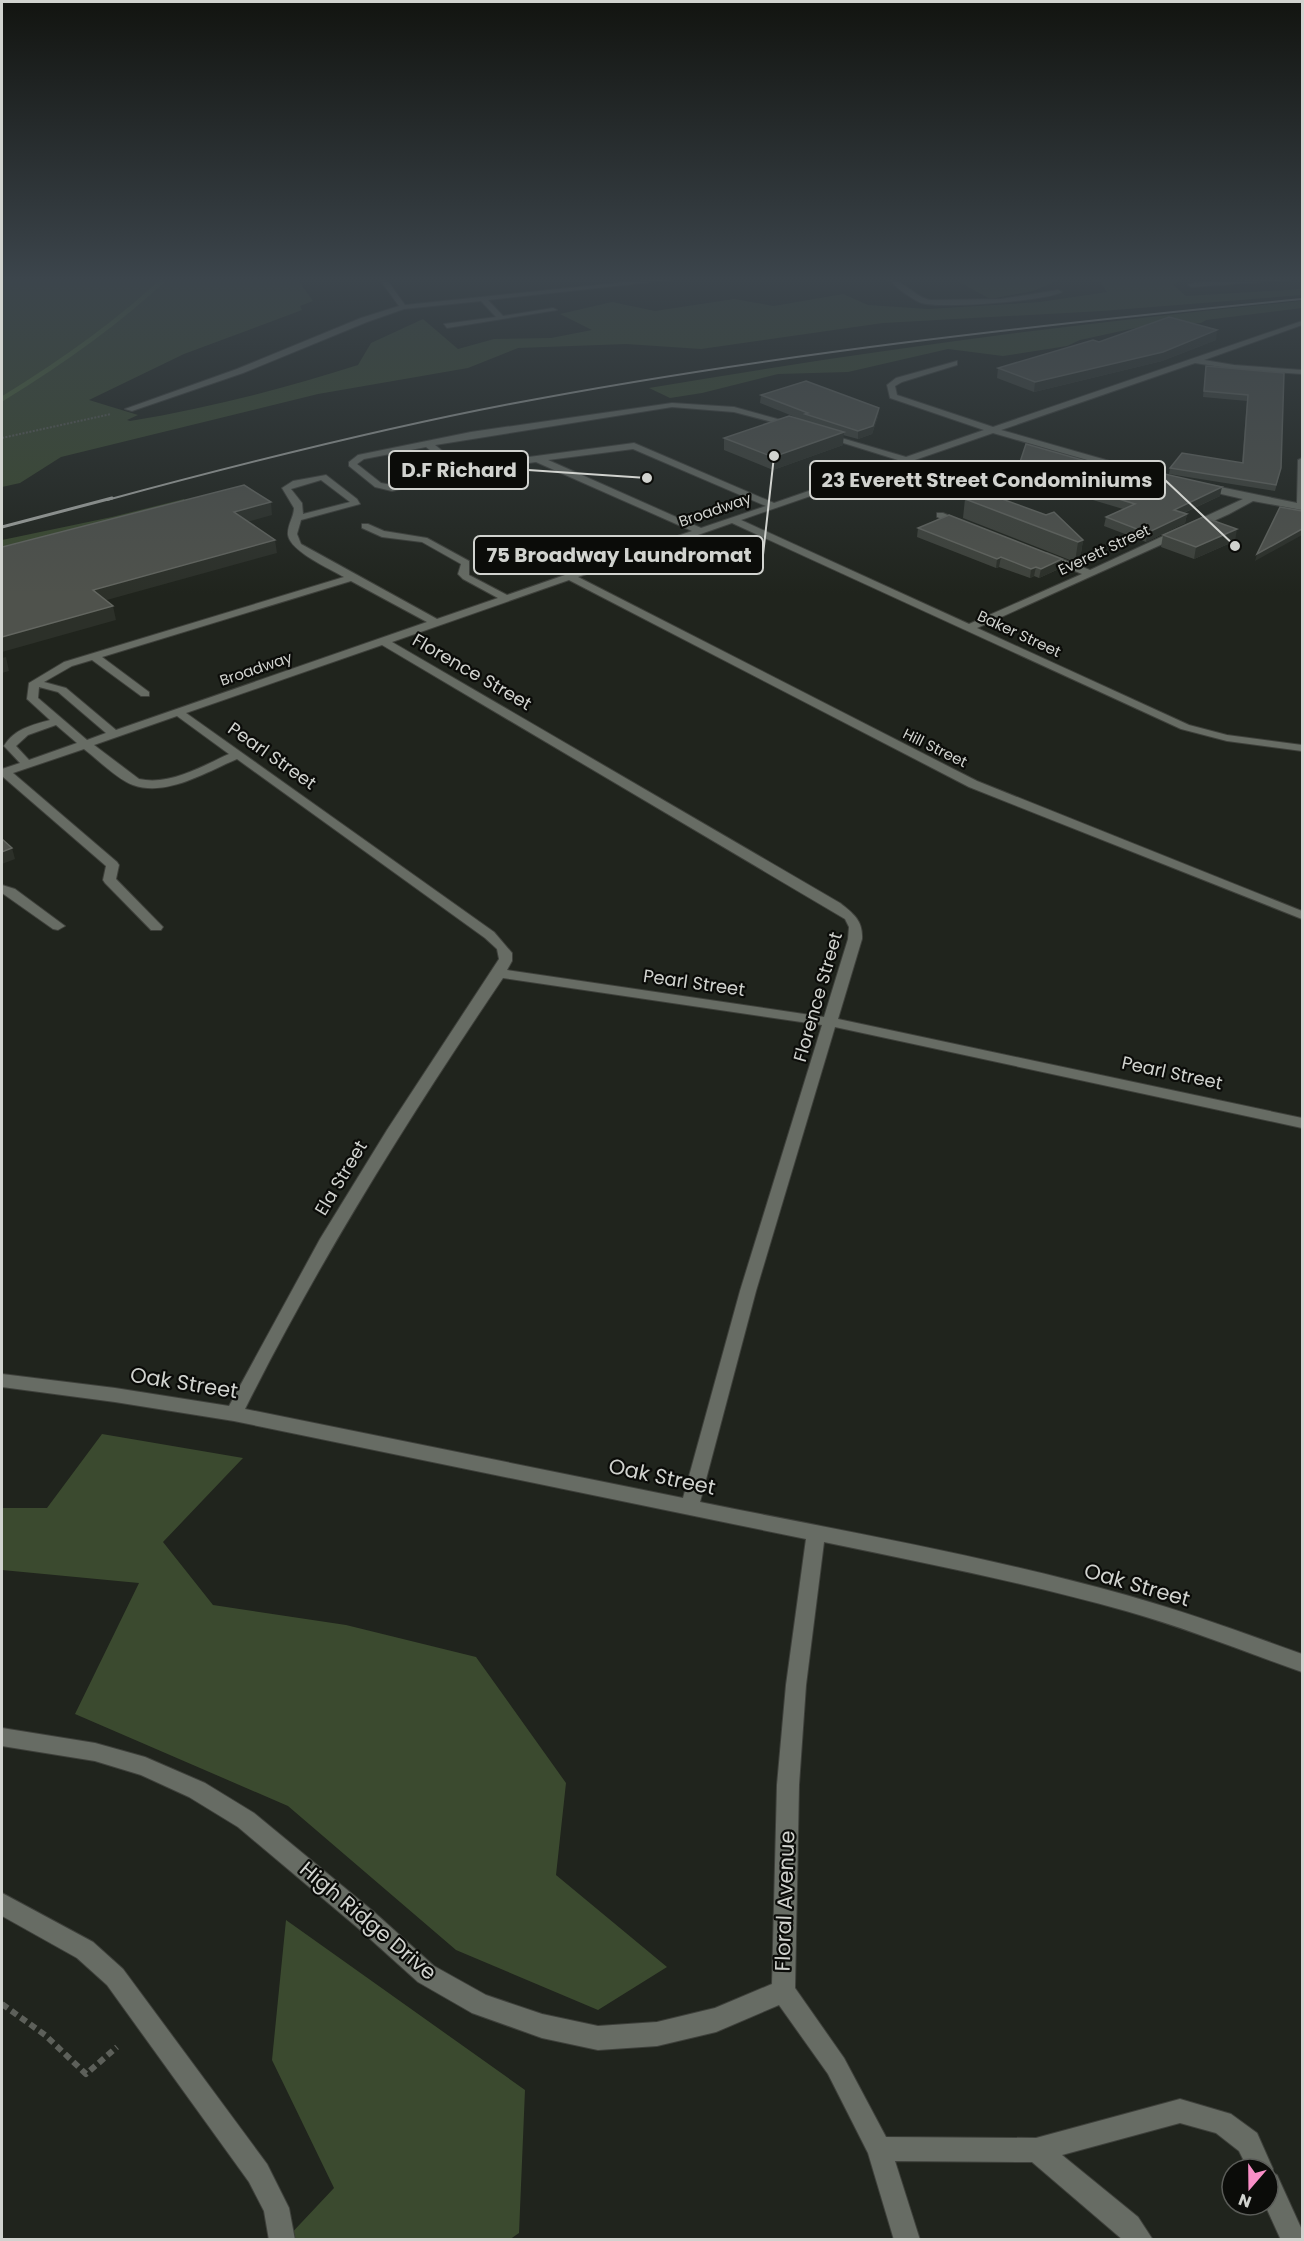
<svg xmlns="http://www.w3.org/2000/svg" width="1304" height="2241" font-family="Poppins,sans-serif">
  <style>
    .green { fill: #3b4a2f }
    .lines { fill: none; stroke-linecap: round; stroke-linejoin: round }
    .stream { stroke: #506a3b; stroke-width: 4.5 }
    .minor-casing { stroke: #3e403b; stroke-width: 2 }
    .path-far1 { stroke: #5d605a; stroke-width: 2; stroke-dasharray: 2 1.5; stroke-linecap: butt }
    .path { stroke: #5d605a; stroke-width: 6; stroke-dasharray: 7 4.5; stroke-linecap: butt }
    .minor { fill: #676c64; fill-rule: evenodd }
    .rail-far1 { stroke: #a5a8a3; stroke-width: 2 }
    .rail { stroke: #a5a8a3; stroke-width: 3 }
    .wall { fill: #3f433c }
    .shaded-wall { fill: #2c3029 }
    .building { fill: #4f524c; stroke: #636660; stroke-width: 1.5 }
    .labels { text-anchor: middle; stroke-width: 4.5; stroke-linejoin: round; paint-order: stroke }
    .far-street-label { font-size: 15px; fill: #d1d3cf; stroke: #0b0c09 }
    .street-label { font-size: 18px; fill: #d1d3cf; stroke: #0b0c09 }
    .near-street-label { font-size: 21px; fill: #d1d3cf; stroke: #0b0c09 }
    .leader { fill: none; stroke: #d1d3cf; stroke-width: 2 }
    .callout-dot { fill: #d1d3cf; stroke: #0b0c09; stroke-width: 2 }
    .callout { fill: #0b0c09; stroke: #d1d3cf; stroke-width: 2 }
    .callout-label { font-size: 20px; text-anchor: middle; font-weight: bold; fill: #d1d3cf }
  </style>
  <rect width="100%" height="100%" fill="#20241d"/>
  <path class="green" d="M2,280h296l15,21 -13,5 2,4 -118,44 -95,46 49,15 -11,5 3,1c78,-13 153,-32 228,-56l13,-22 52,-24 35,30 36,-10 57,-1 41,-8 -32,-16 52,-12 43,9 79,-12 40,7 69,-12 25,11 60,4 112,-7 67,-10 -7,-10 -7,-2h88l-8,5 13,11 116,-7v6l-200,16 -219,12 -182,26 -75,-5 -108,4 -50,20 -150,26 -257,63 -41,26 -18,4z
    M956,280h103l-26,11 -43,8z
    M1302,301v7l-96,12 -5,3 -66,5 -55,12 -13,6 -64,10 -55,-7 -100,23 -70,2 -76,19 -32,5 -21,-10c217,-37 434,-66 653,-87z
    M184,499l1,6 -183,46v-11l110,-23z
    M102,1434l141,24 -80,84 50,63 133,20 130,32 90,126 -10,92 111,92 -69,43 -142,-60 -168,-144 -213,-92 64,-131 -137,-13v-62h45z
    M286,1920l239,170 -6,143 -10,7 -223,-1 48,-51 -62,-128z"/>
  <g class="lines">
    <path class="stream" d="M2,399c57,-35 112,-73 161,-119"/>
    <g class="minor-casing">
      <path id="minor" d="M380,280h7l18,25 240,-25h25l-182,20 15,16 50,-8 4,2 -110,18 -3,-4 52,-7 -15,-16 -77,8 -37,13 -124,51 -111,38 -7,-2 112,-40 124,-51 38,-12z
        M889,280c16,0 26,18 42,20l70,-1 57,-9 4,2c-16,9 -127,18 -143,10 -10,-5 -22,-14 -30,-22z
        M1244,280h46l-98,7 -4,-2 4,-2z
        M1302,321v4l-98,35 30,5 68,5v4l-68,-5 -39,-6 -194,67 147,42 149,31 1,-43 4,-2v52l-49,-9 -24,13 -252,114 212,97 38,10 75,10v6l-75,-10 -46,-12 -449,-206 -154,54 399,204 325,130v8l-333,-132 -400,-207 -177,62 448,261c14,11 23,18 22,36l-24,80 464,99v10l-467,-101 -79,264 -56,211c143,29 286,54 426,93 60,17 118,38 176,59v18c-59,-21 -116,-44 -176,-61 -99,-28 -201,-48 -302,-69l-18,143 -7,100 -4,203 49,70 42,79 150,1 144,-39 51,15 26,19 16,36 -1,4 5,2 25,55v10h-21l-16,-35h3v-36h-20l-9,-18 -23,-18 -36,-10 -118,32 76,62 15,23h-30l-91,-78 -137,-1 25,79h-26l-26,-87 -40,-79 -49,-69 -63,27 -59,14 -59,4 -56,-12 -70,-25 -54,-31 -60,-54 -120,-101 -49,-30 -48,-22 -46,-14 -93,-15v-18l93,15 50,14 60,26 49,30 120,99 60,54 52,29 56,19 56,12 59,-4 58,-14 57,-24 5,-199 9,-100 20,-146 -572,-118 -119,-19 -113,-15v-13l113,14 114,18 91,-167 67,-109 112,-171 -2,-10 -12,-11 -248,-179c-31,13 -70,38 -104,26 -15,-5 -36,-26 -49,-36l-71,24 104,89 2,3 -3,14 47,48 -2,3h-10l-46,-47 -2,-3 3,-14 -104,-90v-7l18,-6 -16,-17c10,-17 28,-21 46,-26l-23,-21 2,-16 35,-21 280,-85c-14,-8 -54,-26 -56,-42 -1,-10 6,-18 6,-27l-12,-20 11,-7 33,-6 31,24 3,5 -59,16 -4,14 4,10 136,75 61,-21 -35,-19 -5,-5 3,-10 -39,-22 -40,-5 -20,-9v-4h6l16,7 43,7 42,23v14l38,20 185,-64 -156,-69 -38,5 -106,24 -17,-4 -26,-21v-4l9,-7 113,-23 201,-29 62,4 65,18 -4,3 -61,-16 -62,-5 -237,38 30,24 33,-8 136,-18 140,60 124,-43 -77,-24v-4l85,25 78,-27 -94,-32 -3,-13 9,-7 61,-17v4l-55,17 -7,4 2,9 96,32zM993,433l150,43 100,23 -153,71 -43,-17h-6v4l41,17 -113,50 -228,-104zM426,447l31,24 -65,14 -11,-2 -24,-19 7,-5zM633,449l133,57 -65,22 -153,-68zM321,480l29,22 -47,12 -1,-11 -11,-14zM351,581l76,41 -311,108 -50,-42 -22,-6 28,-16 20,-6 49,36h8v-4l-47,-35zM382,645l463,274 4,8 -1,12 -24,78 -317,-47 5,-9v-8l-18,-21 -308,-219zM39,687l19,5 48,41 -19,7 -49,-42zM177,716l52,38c-27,12 -59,32 -90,25l-45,-34zM56,725l21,18 -48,17 -13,-14 12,-11zM503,978l319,47 -82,266 -57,207 -438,-89c75,-150 164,-292 258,-431z
        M937,513h6l25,11 -5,3 -26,-10z
        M2,885l13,4 50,37 -7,4 -5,-1 -51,-36z
        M2,1893l91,49 30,27 144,195 22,44 6,32h-26l-5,-29 -15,-29 -142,-197 -30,-27 -75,-42z"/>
    </g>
    <path class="path-far1" d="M2,438l109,-24"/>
    <path class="path" d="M2,2004l43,31 41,39 31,-27"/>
    <use href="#minor" class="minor"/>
    <path class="rail-far1" d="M107,500c133,-36 267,-70 403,-96 262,-50 527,-79 792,-105"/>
    <path class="rail" d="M2,527l110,-29"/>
  </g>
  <path class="wall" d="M1216,340l-54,21 -128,31 -37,-14 1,-10 101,-26z
    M1206,366l78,7 -3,95 -6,23 -106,-17 1,-6 72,-6 5,-61 -44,-4z
    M761,395l118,13 -1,8 -6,18 -14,5 -15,-4v10l-70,25 -49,-20v-12l81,-17 -45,-18z
    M1020,462l139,20 61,14 -36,17 3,1 -2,9 -39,19 -42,-16 2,-9 17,-8 -67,-20 1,-5 -38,-13z
    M965,499l118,41 -3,19 -5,3 -112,-44z
    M918,528l143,40 -22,10 -5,-2 -4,2 -31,-11 -3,1 -79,-31z
    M1163,535l72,6 -41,18 -33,-12z"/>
  <path class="shaded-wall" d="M1217,330l-1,10 -54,21 -128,31 1,-10z
    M879,408l-1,8 -6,18 -14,5v-8z
    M844,432l-1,13 -70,25v-13z
    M1222,487l-2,9 -48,22 2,-8z
    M271,502l1,13 -36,10 -2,-13z
    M1187,514l-2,9 -39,19 1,-9z
    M1237,529l-2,12 -41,18 2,-12z
    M1302,529v6l-47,26 2,-7z
    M275,540l2,13 -181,50 -3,-13z
    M1083,540l-3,19 -5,3 3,-20z
    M1001,557l-2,10 -3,1 1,-9z
    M1062,559l-1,9 -22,10 2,-9z
    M1036,567l-2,9 -4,2 1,-9z
    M113,606l3,14 -114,32v-15z
    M6,657l3,14 -7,2v-15z
    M12,848l3,11 -13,5v-12z"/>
  <path class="building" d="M1169,317l48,13 -54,22 -128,30 -37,-14 95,-28 6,2z
    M1206,366l78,7 -3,95 -5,17 -106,-17 12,-15 61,10 5,-68 -44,-4z
    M806,381l73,27 -6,18 -15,5 -53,-17 3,-1 -47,-18z
    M789,416l55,16 -71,25 -49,-19z
    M1026,444l133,38 6,-8 57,13 -48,23 13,4 -40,19 -41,-16 29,-13 -78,-24 7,-3 -44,-15z
    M244,485l27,17 -37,10 41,28 -182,50 20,16 -111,31v-90z
    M983,492l63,23 8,-3 29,28 -5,2 -113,-43z
    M1280,507l22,4v18l-45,25z
    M949,515l113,44 -21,10 -5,-2 -5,2 -30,-12 -4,2 -79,-31z
    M1203,517l34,12 -41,18 -33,-12z
    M2,839l10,9 -10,4z"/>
  <linearGradient id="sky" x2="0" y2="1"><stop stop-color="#121410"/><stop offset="0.47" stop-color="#3c454c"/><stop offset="1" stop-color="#3c454c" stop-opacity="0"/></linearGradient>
  <rect width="1304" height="594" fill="url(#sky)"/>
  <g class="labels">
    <g class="far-street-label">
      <text transform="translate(715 510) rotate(-19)" y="5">Broadway</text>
      <text transform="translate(1104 550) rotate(-25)" y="5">Everett Street</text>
      <text transform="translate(1019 634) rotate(25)" y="5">Baker Street</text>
      <text transform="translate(256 669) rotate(-19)" y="5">Broadway</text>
      <text transform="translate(935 748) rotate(26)" y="5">Hill Street</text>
    </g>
    <g class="street-label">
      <text transform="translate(472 672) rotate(30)" y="6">Florence Street</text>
      <text transform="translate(272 756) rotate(35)" y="6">Pearl Street</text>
      <text transform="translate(694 983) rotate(8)" y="6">Pearl Street</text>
      <text transform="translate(818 997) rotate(-74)" y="6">Florence Street</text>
      <text transform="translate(1172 1073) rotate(12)" y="6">Pearl Street</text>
      <text transform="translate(341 1178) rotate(-59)" y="6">Ela Street</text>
    </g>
    <g class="near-street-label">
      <text transform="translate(184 1383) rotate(9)" y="7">Oak Street</text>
      <text transform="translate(662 1477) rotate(12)" y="7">Oak Street</text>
      <text transform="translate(1137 1585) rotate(16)" y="7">Oak Street</text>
      <text transform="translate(785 1901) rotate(-88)" y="7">Floral Avenue</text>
      <text transform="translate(368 1921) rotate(40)" y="7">High Ridge Drive</text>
    </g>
  </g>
  <path class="leader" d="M647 478L528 470M1235 546L1165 480M774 456L763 555"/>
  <g class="callout-dot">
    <circle cx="647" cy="478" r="6"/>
    <circle cx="1235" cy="546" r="6"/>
    <circle cx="774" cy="456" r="6"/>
  </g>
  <g class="callout">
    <rect x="389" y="451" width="139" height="38" rx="6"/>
    <rect x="810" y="461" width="355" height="38" rx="6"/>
    <rect x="474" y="536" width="289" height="38" rx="6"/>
  </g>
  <g class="callout-label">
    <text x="459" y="477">D.F Richard</text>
    <text x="987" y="487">23 Everett Street Condominiums</text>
    <text x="619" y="562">75 Broadway Laundromat</text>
  </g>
  <rect width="1304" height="2241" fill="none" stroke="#d1d3cf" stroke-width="6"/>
  <g transform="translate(1250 2187) rotate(200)"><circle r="28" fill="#0b0c09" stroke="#5a5c58" stroke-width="1.5"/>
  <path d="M0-4.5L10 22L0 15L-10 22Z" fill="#fa8fc8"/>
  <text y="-9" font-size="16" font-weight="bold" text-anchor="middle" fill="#d1d3cf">N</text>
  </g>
</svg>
